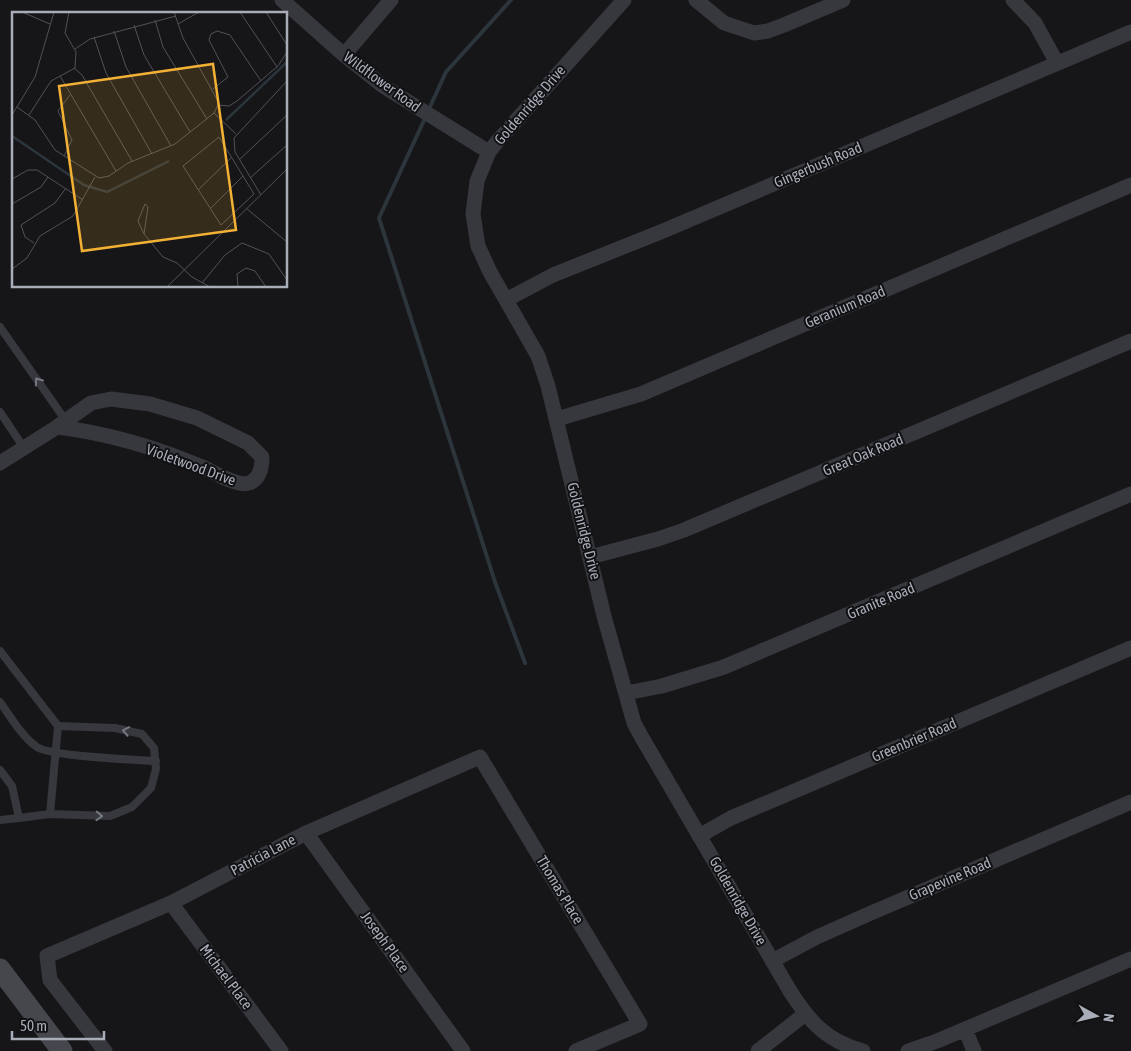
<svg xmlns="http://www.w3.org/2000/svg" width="1131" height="1051" font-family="'Asap Condensed',sans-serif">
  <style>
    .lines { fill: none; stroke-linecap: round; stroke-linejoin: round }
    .stream { stroke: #2c353c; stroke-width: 4 }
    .lane { stroke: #37383d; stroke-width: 8 }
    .street { stroke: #37383d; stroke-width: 15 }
    .secondary { stroke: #45474d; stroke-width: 21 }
    .oneway { stroke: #757881 }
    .labels { text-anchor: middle; stroke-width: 4; stroke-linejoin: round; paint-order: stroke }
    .street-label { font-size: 15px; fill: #a8adb8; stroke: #111113 }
    .inset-river { fill: none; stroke: #2c353c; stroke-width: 2.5 }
    .inset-road { fill: none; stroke: #505258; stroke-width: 1 }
    .view { fill: #f2b134; fill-opacity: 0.15; stroke: #f2b134; stroke-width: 2.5 }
    .inset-edge { fill: none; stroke: #a8adb8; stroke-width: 2.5 }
  </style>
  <rect width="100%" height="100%" fill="#161618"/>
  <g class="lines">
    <path class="stream" d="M429,109l17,-37 65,-72
      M426,116l-47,102 116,364 30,81"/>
    <path class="lane" d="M0,327l66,94
      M0,412l24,36
      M0,651l58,75 -8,88 -31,4
      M0,702c11,15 22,35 37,45 12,9 99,13 119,14
      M0,770l12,16 7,32 -19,2
      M50,814l60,2 22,-9 19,-19 5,-19 -2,-21 -12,-14 -27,-6 -57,-2"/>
    <path class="street" d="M282,0l62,55 39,31 106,66
      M624,0l-128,143 -7,9 -12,29 -4,33 5,32 12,26 48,84 10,30 56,230 30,107 7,13 149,255c19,30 36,50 73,60
      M696,0l28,23 30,10 14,-2 16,-6 59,-25
      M1013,0l22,23 22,40
      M344,55l47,-55
      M506,300l47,-25 110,-44 468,-199
      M557,419l84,-25 490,-209
      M0,463l57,-36 34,-24 20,-4 39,5 47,14 51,25 14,14c0,9 -2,22 -13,26 -12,4 -35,-11 -47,-16 -45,-19 -95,-34 -145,-40
      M590,557l68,-18 26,-9 447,-189
      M626,693l36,-7 62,-19 407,-173
      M306,833l157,218
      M699,836l32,-18 400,-170
      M171,903l110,148
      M772,961l45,-24 54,-24 260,-111
      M965,1029l9,22
      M105,1051l-55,-71 -3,-24 124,-53 135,-70 174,-76 160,267 -64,27
      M758,1051l47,-37
      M908,1051l29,-10 194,-82"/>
    <path class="secondary" d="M0,969l62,82"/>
  </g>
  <defs><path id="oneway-chevron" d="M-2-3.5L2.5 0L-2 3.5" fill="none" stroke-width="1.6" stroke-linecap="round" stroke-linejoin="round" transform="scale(1.25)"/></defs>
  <g class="oneway">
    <use href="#oneway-chevron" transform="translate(38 381) rotate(-125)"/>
    <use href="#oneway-chevron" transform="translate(126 731) rotate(-169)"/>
    <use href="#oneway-chevron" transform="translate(99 816) rotate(2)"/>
  </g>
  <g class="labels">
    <g class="street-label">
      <text transform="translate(382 82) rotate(36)" y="5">Wildflower Road</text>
      <text transform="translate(530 105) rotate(-49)" y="5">Goldenridge Drive</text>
      <text transform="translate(818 165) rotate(-23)" y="5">Gingerbush Road</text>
      <text transform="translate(845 307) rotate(-23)" y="5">Geranium Road</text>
      <text transform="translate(863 455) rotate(-23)" y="5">Great Oak Road</text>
      <text transform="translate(191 465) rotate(20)" y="5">Violetwood Drive</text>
      <text transform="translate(584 531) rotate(76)" y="5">Goldenridge Drive</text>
      <text transform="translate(881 601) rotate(-23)" y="5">Granite Road</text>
      <text transform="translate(914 740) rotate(-23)" y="5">Greenbrier Road</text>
      <text transform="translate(263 855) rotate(-28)" y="5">Patricia Lane</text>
      <text transform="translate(950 879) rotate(-23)" y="5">Grapevine Road</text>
      <text transform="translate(560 890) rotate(59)" y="5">Thomas Place</text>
      <text transform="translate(738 901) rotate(60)" y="5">Goldenridge Drive</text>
      <text transform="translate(385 942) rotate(54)" y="5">Joseph Place</text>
      <text transform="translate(226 977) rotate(53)" y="5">Michael Place</text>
    </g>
  </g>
  <g transform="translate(12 12)">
    <rect width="275" height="275" fill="#161618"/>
    <path class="inset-river" d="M214,108l61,-58M0,124l72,49 23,7 62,-31"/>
    <path class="inset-road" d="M10,0l28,12M228,0l37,55M254,0l21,33M143,8l8,27 44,72M166,12l21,-12M122,13l10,30 46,77M102,19l12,36 45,79M82,25l12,36 46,81M63,37l15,-10 86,-23M62,56l8,7 50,86M48,64l56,95M201,77l15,-12 -19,-37 2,-6 6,-3 13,4 31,46M206,93l11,1 8,-5 41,-35 9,-14M5,95l18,13 20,30 44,28 10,-2 19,-13 47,-19 39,-31 5,-10 -36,-65 -9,-26M202,101l22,21M0,103l23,-38 19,-65M17,103l22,-34 24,-13 1,-16 -11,-19 4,-21M207,125l35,57 -33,31 -38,-59zM52,144l8,-16 -14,-29 12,-16M227,148l48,-45M238,166l37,-33M0,167l16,-9h9l46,30M186,178l34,-33M249,183l-26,-43 -1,-14 53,-57M0,192l29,-17 7,-10M199,196l32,-32M235,197l40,33M132,222l-6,-13 7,-17 3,3 -4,27 19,23 14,6 15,14 18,10M22,231l-9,-6 -4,-12 34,-22 11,-15M0,257l15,-11 13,-22 33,-20 22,-39M190,271l23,-28 17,-12 27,11 18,26M155,275l120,-118M226,275l-1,-13 9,-6 9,3 11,16"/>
    <path class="view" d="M201,52l23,166 -154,21 -23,-165z"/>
    <rect width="275" height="275" class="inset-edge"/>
  </g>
  <g transform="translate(1096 1016) rotate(98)" stroke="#111113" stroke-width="4" paint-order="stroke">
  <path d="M0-4L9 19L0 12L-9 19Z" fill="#a8adb8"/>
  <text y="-8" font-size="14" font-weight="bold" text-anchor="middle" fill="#a8adb8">N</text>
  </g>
  <path d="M12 1031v8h92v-8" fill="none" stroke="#a8adb8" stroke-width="2.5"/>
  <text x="20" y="1031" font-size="15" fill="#a8adb8" stroke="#111113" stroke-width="4" paint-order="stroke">50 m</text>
</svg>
